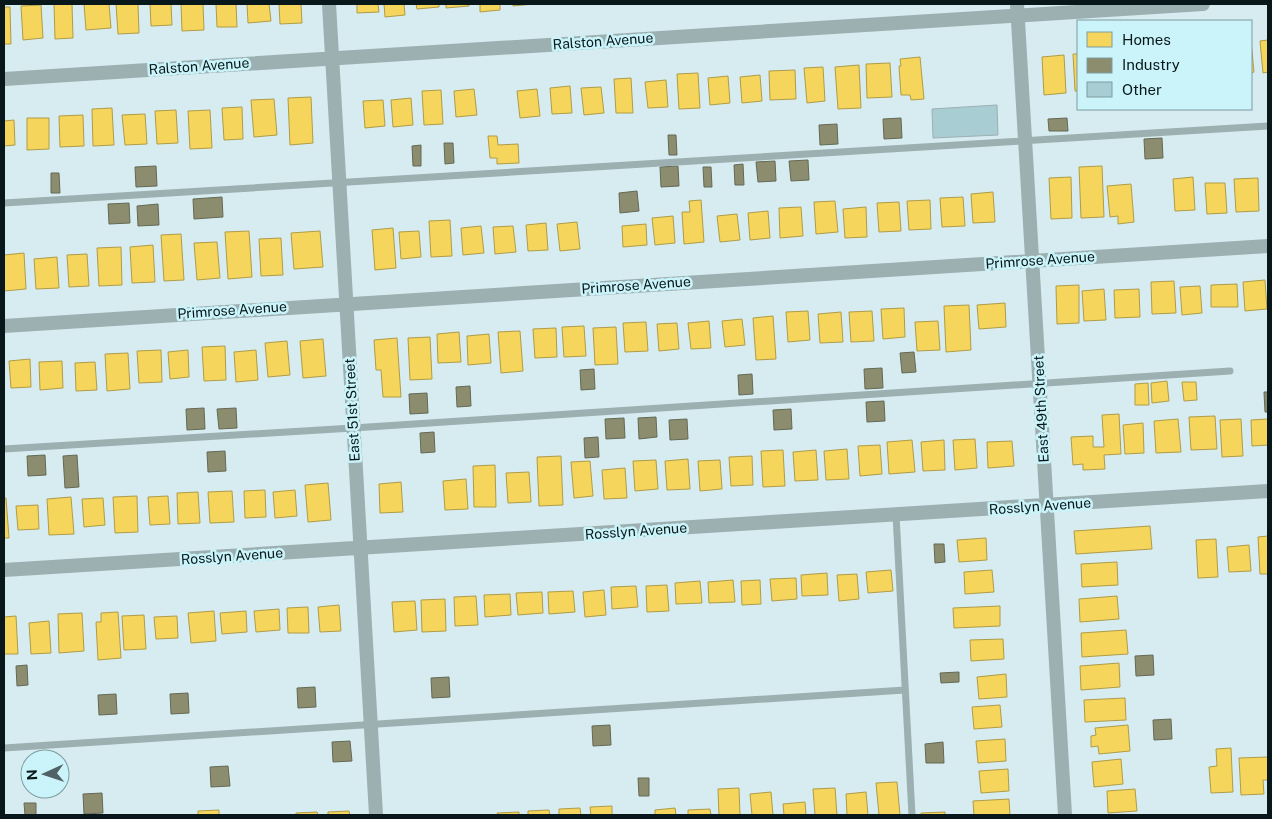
<svg xmlns="http://www.w3.org/2000/svg" width="1272" height="819" font-family="'Public Sans',sans-serif">
  <style>
    .homes { fill: #f6d55c; stroke: #af9c48 }
    .industry { fill: #8c8c6e; stroke: #646955 }
    .building { fill: #a8ced3; stroke: #9eafb2 }
    .lines { fill: none; stroke-linecap: round; stroke-linejoin: round }
    .lane { stroke: #9cafb1; stroke-width: 7 }
    .street { stroke: #9cafb1; stroke-width: 14 }
    .labels { text-anchor: middle; stroke-width: 5; stroke-linejoin: round; paint-order: stroke }
    .street-label { font-size: 14px; fill: #08181a; stroke: #cbf4fa }
  </style>
  <rect width="100%" height="100%" fill="#d6ecf0"/>
  <path class="homes" d="M54,4h18l1,34 -18,1z
    M84,4h25l2,24 -25,2z
    M116,4h22l1,29 -21,1z
    M150,4h21l1,21 -21,1z
    M181,4h22l1,26 -22,1z
    M216,4h20l1,23h-20z
    M247,4h22l2,17 -23,2z
    M279,4h22l1,19 -22,1z
    M357,4h21l1,8 -22,1z
    M384,4h20l1,11 -20,2z
    M416,4h23v3l-22,2z
    M446,4h23v2l-23,2z
    M480,4h20v6l-20,2z
    M513,4h21l-21,2z
    M41,5l2,33 -20,2 -2,-34z
    M4,7h6l1,37h-7z
    M1268,40v32l-5,1 -3,-32z
    M1251,41l3,31 -3,1z
    M1073,54h5v37h-3z
    M1064,55l2,38 -22,2 -2,-38z
    M920,57l4,42 -13,1 -1,-5h-9l-2,-29h2l-1,-7z
    M890,63l2,34 -25,1 -1,-34z
    M859,65l2,43 -23,1 -3,-42z
    M823,67l2,34 -18,2 -3,-35z
    M795,70l1,29 -26,1 -1,-29z
    M698,73l2,35 -21,1 -2,-35z
    M760,75l2,26 -20,2 -2,-26z
    M728,76l2,27 -20,2 -2,-27z
    M631,78l2,35h-17l-2,-34z
    M666,80l2,27 -20,1 -3,-26z
    M570,86l2,27 -20,1 -2,-26z
    M601,87l3,26 -20,2 -3,-27z
    M474,89l3,26 -21,2 -2,-26z
    M537,89l3,27 -20,2 -3,-27z
    M441,90l2,34 -19,1 -2,-34z
    M311,97l2,46 -23,2 -2,-47z
    M411,98l2,27 -20,2 -2,-27z
    M274,99l3,36 -23,2 -3,-37z
    M383,100l2,26 -20,2 -2,-27z
    M242,107l1,32 -19,1 -2,-32z
    M112,108l2,37 -21,1 -1,-37z
    M176,110l2,33 -21,1 -2,-33z
    M210,110l2,38 -22,1 -2,-38z
    M145,114l2,30 -22,1 -3,-30z
    M83,115l1,31 -24,1 -1,-31z
    M27,118h22v31l-22,1z
    M14,120l1,25 -11,1v-25z
    M488,136h9l1,9 20,-1 1,19 -22,1v-6h-7z
    M1102,166l2,51 -23,1 -2,-51z
    M1071,177l1,41 -21,1 -2,-41z
    M1193,177l2,33 -20,1 -2,-32z
    M1258,178l1,33 -23,1 -2,-33z
    M1205,183h20l2,30 -20,1z
    M1131,184l3,38 -16,2v-8l-8,1 -3,-31z
    M993,192l2,30 -22,1 -2,-29z
    M963,197l2,29 -23,1 -2,-29z
    M701,200l3,42 -20,2 -2,-32h8l-1,-11z
    M930,200l1,29 -22,1 -2,-29z
    M835,201l3,31 -22,2 -2,-32z
    M899,202l2,29 -22,1 -2,-29z
    M801,207l2,29 -23,2 -1,-30z
    M866,207l1,30 -22,1 -2,-29z
    M768,211l2,27 -20,2 -2,-27z
    M737,214l3,26 -20,2 -3,-26z
    M673,216l2,27 -20,2 -3,-27z
    M450,220l2,36 -21,1 -2,-36z
    M577,222l3,27 -20,2 -3,-27z
    M546,223l2,27 -20,1 -2,-26z
    M646,224l1,21 -24,2 -1,-21z
    M481,226l3,27 -21,2 -2,-27z
    M513,226l3,26 -21,2 -2,-27z
    M393,228l3,40 -21,2 -3,-40z
    M249,231l3,46 -24,2 -3,-47z
    M320,231l3,36 -29,2 -3,-36z
    M419,231l2,26 -20,2 -2,-27z
    M181,234l3,46 -20,1 -3,-46z
    M281,238l2,37 -22,1 -2,-37z
    M217,242l3,36 -23,2 -3,-37z
    M153,245l2,37 -23,1 -2,-36z
    M121,247l1,38 -23,1 -2,-38z
    M24,253l2,36 -22,2v-36z
    M87,254l2,32 -20,1 -2,-32z
    M57,257l2,31 -23,1 -2,-30z
    M1265,280l2,29 -22,2 -2,-29z
    M1174,281l2,32 -24,1 -1,-32z
    M1237,284l1,23h-27v-22z
    M1079,285v38l-22,1 -1,-38z
    M1200,286l2,27 -20,2 -2,-28z
    M1104,289l2,31 -22,1 -2,-30z
    M1139,289l1,28 -25,1 -1,-28z
    M1005,303l1,24 -27,2 -2,-24z
    M969,305l2,45 -25,2 -2,-46z
    M904,308l1,29 -22,2 -2,-30z
    M808,311l2,29 -22,2 -2,-30z
    M872,311l2,30 -23,1 -2,-30z
    M841,312l2,30 -23,1 -2,-29z
    M773,316l3,43 -20,1 -3,-42z
    M742,319l3,26 -20,2 -3,-26z
    M709,321l2,27 -20,1 -3,-26z
    M938,321l2,29 -23,1 -2,-29z
    M646,322l2,29 -23,1 -2,-29z
    M677,323l2,26 -20,2 -2,-27z
    M584,326l2,30 -22,1 -2,-30z
    M616,327l2,37 -23,1 -2,-37z
    M556,328l1,29 -22,1 -2,-29z
    M520,331l3,40 -22,2 -3,-41z
    M459,332l2,30 -23,1 -1,-29z
    M489,334l2,29 -23,2 -1,-29z
    M430,337l2,42 -22,1 -2,-42z
    M397,338l4,59h-18l-2,-27h-5l-2,-30z
    M323,339l3,37 -23,2 -3,-37z
    M287,341l3,34 -22,2 -3,-34z
    M225,346l1,34 -22,1 -2,-34z
    M161,350l1,32 -23,1 -2,-32z
    M188,350l1,27 -19,2 -2,-27z
    M256,350l2,30 -22,2 -2,-30z
    M128,353l2,36 -23,2 -2,-37z
    M30,359l1,28 -20,1 -2,-27z
    M62,361l1,27 -23,2 -1,-28z
    M95,362l2,28 -21,1 -1,-28z
    M1167,381l2,20 -17,2 -1,-20z
    M1182,382h14l1,18 -13,1z
    M1148,383l1,22h-14v-21z
    M1119,414l2,40 -17,1 1,14 -22,1v-6l-10,1 -2,-28 22,-1v11h11l-2,-32z
    M1215,416l2,33 -26,1 -2,-33z
    M1178,419l3,33 -25,1 -2,-32z
    M1241,419l2,37 -21,1 -2,-37z
    M1268,419v26l-16,1 -1,-26z
    M1143,423l1,30 -19,1 -2,-29z
    M975,439l2,29 -22,2 -2,-30z
    M912,440l3,32 -26,2 -2,-32z
    M944,440l1,30 -22,1 -2,-29z
    M1012,441l2,25 -26,2 -1,-26z
    M880,445l2,29 -22,2 -2,-30z
    M847,449l2,30 -23,1 -2,-29z
    M783,450l2,36 -22,1 -2,-36z
    M816,450l2,30 -23,1 -2,-29z
    M561,456l2,49 -24,1 -2,-49z
    M752,456l1,29 -22,1 -2,-29z
    M688,459l2,30 -23,1 -2,-29z
    M656,460l2,29 -23,2 -2,-30z
    M720,460l2,29 -22,2 -2,-30z
    M590,461l3,35 -19,2 -3,-36z
    M495,465l1,42h-22l-1,-41z
    M625,468l2,30 -23,1 -2,-29z
    M529,472l2,30 -23,1 -2,-30z
    M466,479l2,30 -23,1 -2,-29z
    M401,482l2,30 -23,1 -1,-29z
    M328,483l3,37 -23,2 -3,-37z
    M265,490l1,27 -21,1 -1,-27z
    M295,490l2,26 -22,2 -2,-26z
    M232,491l2,31 -24,1 -2,-31z
    M198,492l2,31 -22,1 -1,-31z
    M137,496l1,36 -23,1 -2,-36z
    M168,496l2,28 -20,1 -2,-28z
    M71,497l3,37 -25,1 -2,-36z
    M6,498l3,40h-5v-39z
    M103,498l2,27 -21,2 -2,-28z
    M38,505l1,24 -21,1 -2,-24z
    M1150,526l2,23 -76,5 -2,-23z
    M1268,536v38h-8l-2,-37z
    M986,538l1,22 -28,2 -2,-22z
    M1216,539l2,38 -20,1 -2,-38z
    M1249,545l2,26 -22,1 -2,-25z
    M1117,562l1,23 -36,2 -1,-23z
    M891,570l2,21 -25,2 -2,-21z
    M992,570l2,22 -29,2 -1,-22z
    M827,573l1,22 -26,1 -1,-21z
    M857,574l2,25 -20,2 -2,-26z
    M796,578l1,21 -25,2 -2,-22z
    M733,580l2,22 -26,1 -1,-21z
    M760,580l1,24 -19,1 -1,-24z
    M700,581l2,22 -26,1 -1,-21z
    M667,585l2,26 -22,1 -1,-26z
    M636,586l2,21 -26,2 -1,-22z
    M604,590l2,25 -21,2 -2,-25z
    M573,591l2,21 -26,2 -1,-22z
    M542,592l1,21 -25,2 -2,-22z
    M510,594l1,21 -26,2 -1,-22z
    M476,596l2,29 -23,1 -1,-29z
    M1117,596l2,23 -39,3 -1,-23z
    M445,599l1,32 -24,1 -1,-32z
    M415,601l2,29 -23,2 -2,-30z
    M339,605l2,26 -21,1 -2,-25z
    M1000,606v20l-46,2 -1,-20z
    M308,607l1,26h-21l-1,-25z
    M279,609l1,21 -24,2 -2,-21z
    M214,611l2,30 -25,2 -3,-30z
    M246,611l1,21 -25,2 -2,-21z
    M118,612l3,46 -23,2 -2,-38h5v-9z
    M82,613l2,38 -25,2 -1,-39z
    M144,615l2,34 -22,1 -2,-34z
    M16,616l2,38h-14v-37z
    M177,616l1,22 -22,1 -2,-22z
    M49,621l2,32 -20,1 -2,-31z
    M1126,630l2,24 -46,3 -1,-24z
    M1003,639l1,20 -33,2 -1,-21z
    M1119,663l1,24 -39,3 -1,-24z
    M1006,674l1,23 -28,2 -2,-22z
    M1125,698l1,22 -41,2 -1,-22z
    M1000,705l2,22 -28,2 -2,-22z
    M1128,725l2,26 -31,3 -1,-8 -7,1v-11l5,-1 -1,-7z
    M1005,739l1,22 -28,2 -2,-22z
    M1231,748l2,44 -22,1 -2,-26 8,-1 -1,-17z
    M1268,757v23h-5l1,14 -23,1 -2,-37z
    M1121,759l2,25 -29,3 -2,-25z
    M1008,769l1,22 -28,2 -2,-22z
    M897,782l3,33h-21l-3,-32z
    M739,788l1,27h-21l-1,-26z
    M835,788l2,27h-22l-2,-26z
    M1135,789l2,22 -29,2 -1,-22z
    M771,792l2,23h-21l-2,-21z
    M866,792l2,23h-21l-1,-21z
    M1009,799l1,16h-36l-1,-14z
    M805,802l1,13h-22l-1,-11z
    M612,806v9h-21l-1,-8z
    M580,808l1,7h-22v-6z
    M675,808l1,7h-21v-5z
    M710,809l1,6h-23v-5z
    M219,810v5h-21v-4z
    M549,810l1,5h-22v-4z
    M349,811l1,4h-22v-3z
    M317,812l1,3h-22v-2z
    M519,812v3h-21l-1,-2z
    M945,812v3h-24v-2z"/>
  <path class="industry" d="M901,118l1,20 -18,1 -1,-20z
    M1067,118l1,13h-19l-1,-12z
    M837,124l1,20 -18,1 -1,-20z
    M668,135h8l1,20h-8z
    M1162,138l1,20 -18,1 -1,-20z
    M444,143h9l1,20 -9,1z
    M421,145v21h-8l-1,-20z
    M808,160l1,20 -18,1 -2,-20z
    M775,161l1,20 -18,1 -2,-20z
    M743,164l1,21h-9l-1,-20z
    M156,166l1,20 -21,1 -1,-20z
    M678,166l1,20 -18,1 -1,-20z
    M703,167h8l1,20h-8z
    M51,173h8l1,20h-9z
    M637,191l2,20 -19,2 -1,-20z
    M222,197l1,20 -29,2 -1,-20z
    M129,203l1,20 -21,1 -1,-20z
    M158,204l1,21 -21,1 -1,-20z
    M914,352l2,20 -14,1 -2,-20z
    M882,368l1,20 -18,1 -1,-20z
    M594,369l1,20 -14,1 -1,-20z
    M752,374l1,20 -14,1 -1,-20z
    M470,386l1,20 -14,1 -1,-20z
    M1264,392h4v20h-3z
    M427,393l1,20 -18,1 -1,-20z
    M884,401l1,20 -18,1 -1,-20z
    M204,408l1,21 -18,1 -1,-21z
    M236,408l1,20 -18,1 -2,-20z
    M791,409l1,20 -18,1 -1,-20z
    M656,417l1,20 -18,2 -1,-21z
    M624,418l1,20 -19,1 -1,-20z
    M687,419l1,20 -18,1 -1,-20z
    M434,432l1,20 -14,1 -1,-20z
    M598,437l1,20 -14,1 -1,-20z
    M225,451l1,20 -18,1 -1,-20z
    M45,455l1,20 -18,1 -1,-20z
    M77,455l2,32 -14,1 -2,-32z
    M934,544h10l1,18 -10,1z
    M1153,655l1,20 -18,1 -1,-20z
    M27,665l1,20 -11,1 -1,-20z
    M959,672v10l-18,1 -1,-10z
    M449,677l1,20 -18,1 -1,-20z
    M315,687l1,20 -18,1 -1,-20z
    M188,693l1,20 -18,1 -1,-20z
    M116,694l1,20 -18,1 -1,-20z
    M1171,719l1,20 -18,1 -1,-20z
    M610,725l1,20 -18,1 -1,-20z
    M350,741l2,20 -19,1 -1,-20z
    M943,742l1,21h-18l-1,-19z
    M228,766l2,20 -19,1 -1,-20z
    M638,778h11v18h-10z
    M102,793l1,20 -19,1 -1,-20z
    M24,803h12v12h-11z"/>
  <path class="building" d="M997,105l1,30 -65,3 -1,-29z"/>
  <g class="lines">
    <path class="lane" d="M4,203l1264,-77
      M4,449l349,-21 877,-57
      M896,515l16,300
      M4,748l901,-58"/>
    <path class="street" d="M329,4l47,811
      M1017,4l48,811
      M4,79l1199,-75
      M4,326l1264,-80
      M4,570l1264,-79"/>
  </g>
  <g class="labels">
    <g class="street-label">
      <text transform="translate(603 41) rotate(-4)" y="5">Ralston Avenue</text>
      <text transform="translate(199 66) rotate(-4)" y="5">Ralston Avenue</text>
      <text transform="translate(1040 260) rotate(-4)" y="5">Primrose Avenue</text>
      <text transform="translate(636 285) rotate(-4)" y="5">Primrose Avenue</text>
      <text transform="translate(232 310) rotate(-4)" y="5">Primrose Avenue</text>
      <text transform="translate(1041 409) rotate(-93)" y="5">East 49th Street</text>
      <text transform="translate(352 410) rotate(-93)" y="5">East 51st Street</text>
      <text transform="translate(1040 506) rotate(-4)" y="5">Rosslyn Avenue</text>
      <text transform="translate(636 531) rotate(-4)" y="5">Rosslyn Avenue</text>
      <text transform="translate(232 556) rotate(-4)" y="5">Rosslyn Avenue</text>
    </g>
  </g>
  <rect width="1272" height="819" fill="none" stroke="#08181a" stroke-width="10"/>
  <rect x="1077" y="20" width="175" height="90" fill="#cbf4fa" stroke="#7d9ca0"/>
  <rect x="1087" y="32" width="25" height="15" fill="#f6d55c" stroke="#7d9ca0"/>
  <text x="1122" y="45" font-size="15" fill="#08181a">Homes</text>
  <rect x="1087" y="58" width="25" height="15" fill="#8c8c6e" stroke="#7d9ca0"/>
  <text x="1122" y="70" font-size="15" fill="#08181a">Industry</text>
  <rect x="1087" y="82" width="25" height="15" fill="#a8ced3" stroke="#7d9ca0"/>
  <text x="1122" y="95" font-size="15" fill="#08181a">Other</text>
  <g transform="translate(45 774) rotate(267)"><circle r="24" fill="#cbf4fa" stroke="#7d9ca0"/>
  <path d="M0-4L9 19L0 12L-9 19Z" fill="#506265"/>
  <text y="-8" font-size="14" font-weight="bold" text-anchor="middle" fill="#08181a">N</text>
  </g>
</svg>
